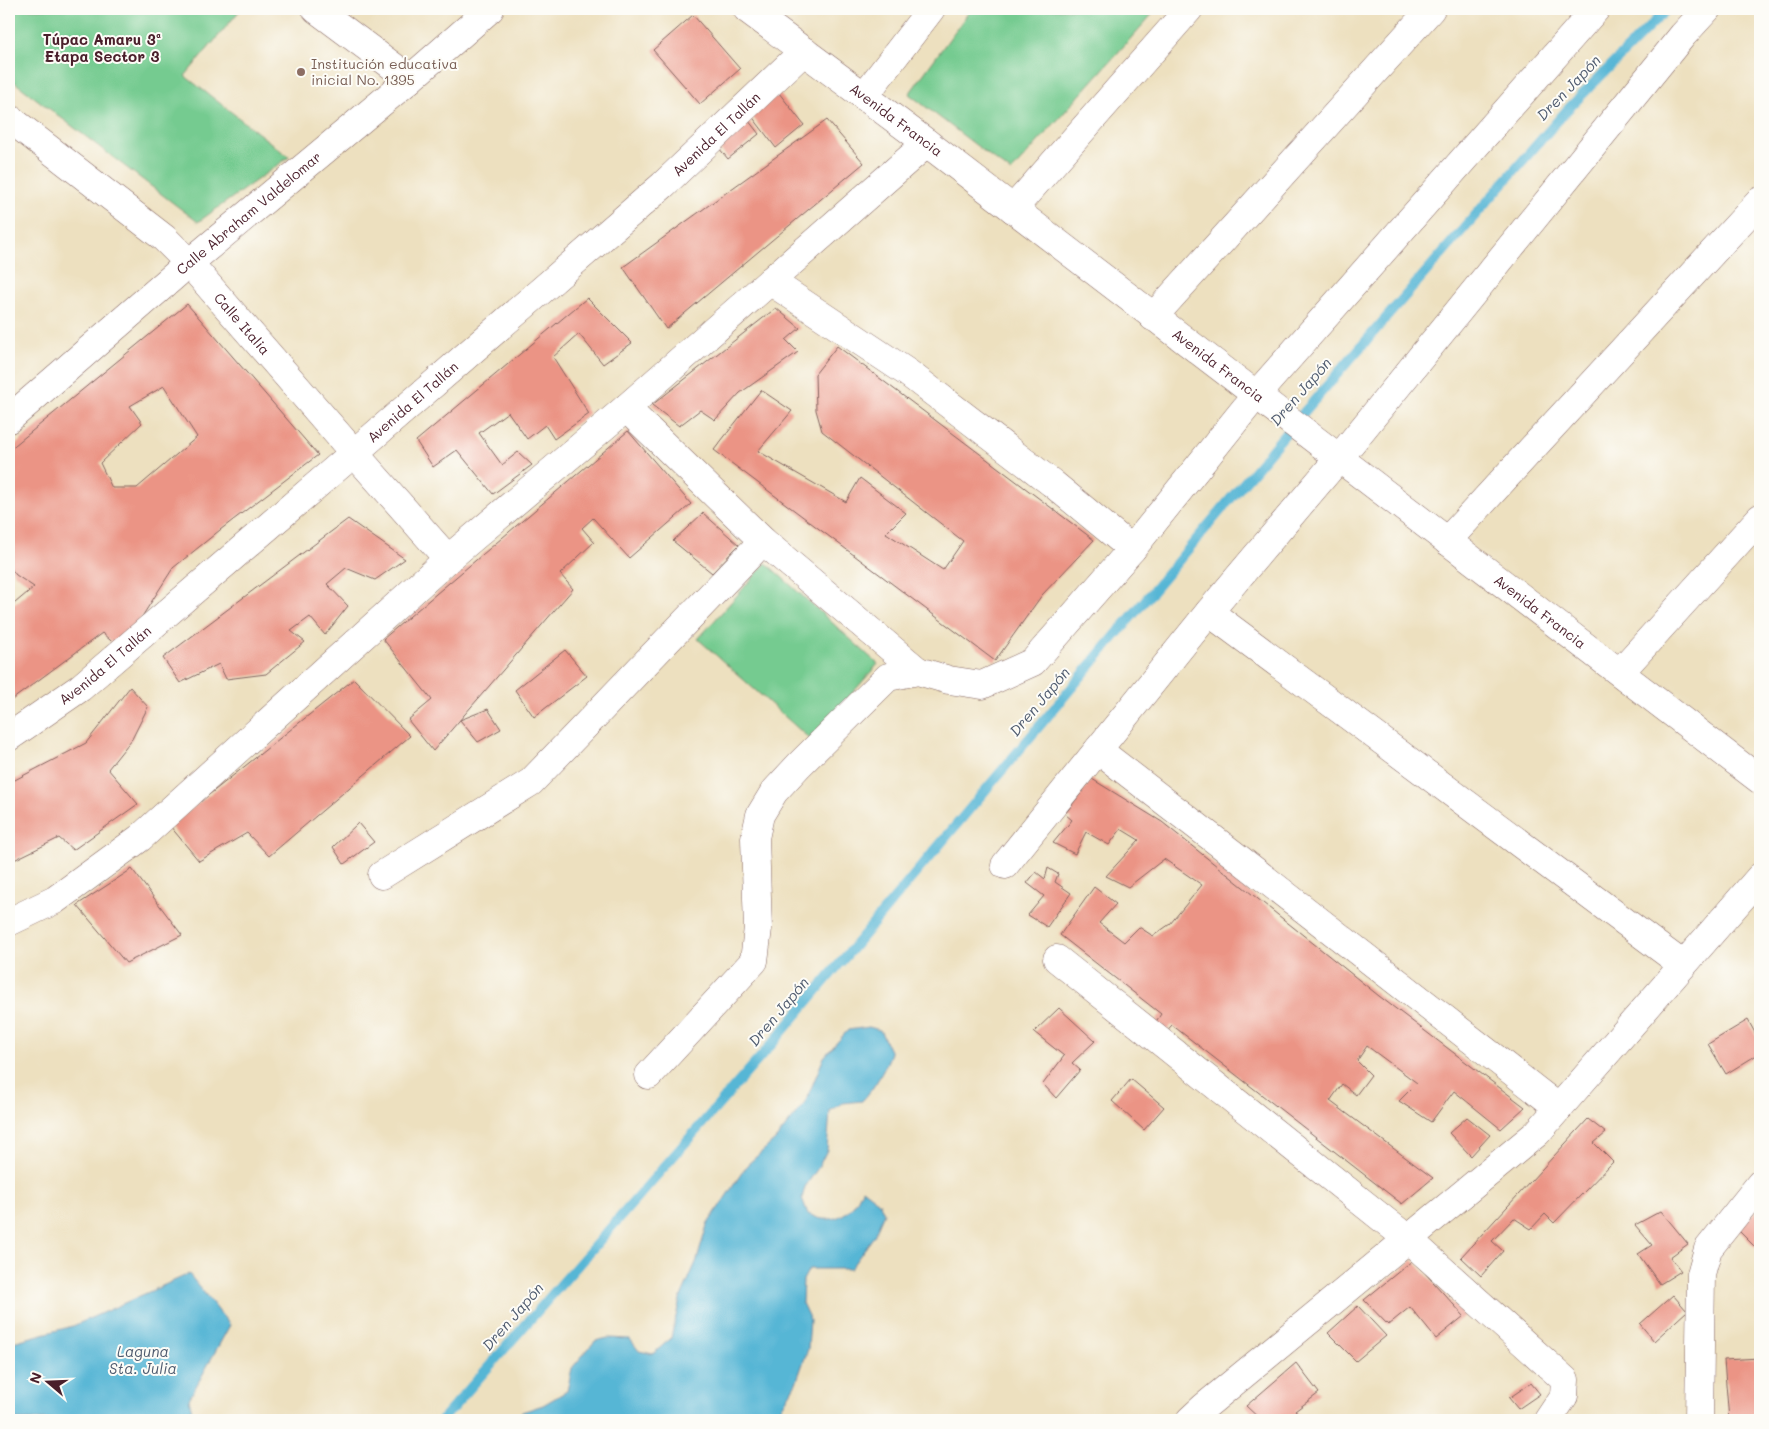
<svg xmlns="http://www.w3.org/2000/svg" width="1769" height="1429" font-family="Mali,sans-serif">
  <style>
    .green { fill: #74cb90; stroke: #5f755e }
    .water { fill: #57b6d5; stroke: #506a80 }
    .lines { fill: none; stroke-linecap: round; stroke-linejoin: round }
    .stream { stroke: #57b6d5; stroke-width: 10 }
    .building { fill: #eb9485; fill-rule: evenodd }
    .street-casing { stroke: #83635f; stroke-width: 29 }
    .secondary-casing { stroke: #83635f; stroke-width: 29 }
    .street { stroke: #fff; stroke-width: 28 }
    .secondary { stroke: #fff; stroke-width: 28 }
    .education-dot { fill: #8d6e63; stroke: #fdfcf7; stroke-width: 2 }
    .labels { text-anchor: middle; stroke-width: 4; stroke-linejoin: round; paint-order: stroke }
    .education-label { font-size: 14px; fill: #785e54; stroke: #fdfcf7; text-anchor: start }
    .street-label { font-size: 14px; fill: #4a1f2b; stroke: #fdfcf7 }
    .neighbourhood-label { font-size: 15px; font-weight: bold; fill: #4a1f2b; stroke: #fdfcf7 }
    .water-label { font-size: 15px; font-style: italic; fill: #4f5b6f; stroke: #fdfcf7 }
  </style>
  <rect width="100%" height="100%" fill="#fdfcf7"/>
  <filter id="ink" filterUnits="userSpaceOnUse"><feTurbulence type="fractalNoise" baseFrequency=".02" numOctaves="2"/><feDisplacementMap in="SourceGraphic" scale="10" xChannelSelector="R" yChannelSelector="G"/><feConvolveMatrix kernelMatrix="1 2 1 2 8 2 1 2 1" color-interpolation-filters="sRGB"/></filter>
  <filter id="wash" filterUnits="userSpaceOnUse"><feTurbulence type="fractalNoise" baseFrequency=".0096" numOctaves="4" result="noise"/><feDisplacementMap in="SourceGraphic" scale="20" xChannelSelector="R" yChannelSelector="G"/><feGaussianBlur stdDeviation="1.12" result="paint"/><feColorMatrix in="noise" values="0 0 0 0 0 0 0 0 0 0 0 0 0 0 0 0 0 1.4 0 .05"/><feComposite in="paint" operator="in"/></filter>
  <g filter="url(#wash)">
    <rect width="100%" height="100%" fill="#ede0bf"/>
    <path class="green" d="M9,9h232l-56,67 104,81 -91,65 -189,-144z
      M971,9h186l-146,163 -102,-78z
      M766,563l112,101 -67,76 -113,-101z"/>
    <path class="water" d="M869,1027l11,3 11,23c-7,18 -16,34 -29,48l-19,2 -13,8 -3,39 -9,18 -13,19 -3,11 6,16c4,1 10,5 15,5 20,2 33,-13 39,-30l17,13 5,11 -10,23 -24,33h-41l-6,11 -1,23 8,17 -2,29 -12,34 -18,30v7h-262l6,-8 21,-7 24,-14 5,-23 23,-27 13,-3 22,1 9,12 14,3 18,-16 9,-39 17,-39 10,-35 40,-60 28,-25 30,-37 19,-46 24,-27z
      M189,1274l41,51 -41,74 5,21h-185v-77l64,-17z"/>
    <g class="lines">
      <path class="stream" d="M442,1420l330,-376 513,-610 281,-323 101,-102"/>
    </g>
    <g id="blocks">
      <path class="building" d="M693,15l47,54 -40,35 -47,-54z
        M779,93l25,32 -28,23 -25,-33z
        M745,116l14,18 -31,25 -14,-17z
        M827,120l37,43 -198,166 -43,-62z
        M587,298l45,45 -29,21 -24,-30 -26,23 36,57 -35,25 -9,-14 -18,14 -19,-27 -29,21 23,32 16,-13 14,13 -39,29 -36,-44 -24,17 -17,-26z
        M187,304l131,151 -98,75 -47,38 -37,58 -18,21 -16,-14 -93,69v-101l6,2 19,-16 -18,-12 -7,-9v-116zM164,386l33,51 -60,51h-25l-12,-25 42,-40 -12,-17z
        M776,308l24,20 -14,12 12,12 -58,41 -25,27 -15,-10 -21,16 -27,-21z
        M837,346l257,194 -52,55 -47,66 -281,-211 47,-60 31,21 -34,40 88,51 14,-24 46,35 -20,20 57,37 20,-29 -141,-110 -6,-21 -1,-36z
        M628,431l63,73 -62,54 -36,-40 -11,10 12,14 -34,32 13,15 -140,162 -25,-31 24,-20 -49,-61z
        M703,513l36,32 -27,28 -39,-32z
        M348,519l57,40 -30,21 -29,-12 -19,16 21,22 -23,29 -15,-18 -19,14 14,11 -39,32 -40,5 -7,-15 -39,19 -17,-25z
        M565,650l22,26 -53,41 -19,-27z
        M354,679l56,57 -141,120 -22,-23 -48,28 -29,-35z
        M130,687l18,20 -16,32 -24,30 30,35 -65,46 -14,-12 -45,22 -5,-8v-69l77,-40z
        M488,709l13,20 -23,13 -18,-22z
        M1092,779l70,43 217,174 146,111 -24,22 -47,-38 -23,31 -32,-21 18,-18 -50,-37 -10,15 14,14 -15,20 -14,-11 -12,17 103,77 -31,26 -230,-179 -9,10 -10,-9 8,-12 -101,-79 34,-48 22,17 -17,19 25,19 15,-15 14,9 17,-12 32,-39 -38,-26 -36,28 -22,-11 33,-36 -18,-11 -12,16 -23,-13 -11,22 -22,-11 19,-23 -7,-6z
        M358,823l16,19 -30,22 -11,-17z
        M1048,868l10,6 -3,8 16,11 -24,34 -19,-12 16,-19 -17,-13 9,-11 9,7z
        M132,869l50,66 -56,28 -49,-58z
        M1059,1008l36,33 -23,22 8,7 -24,28 -13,-14 21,-28 -30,-24z
        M1748,1020l12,22v11l-34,21 -18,-30z
        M1131,1079l33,28 -20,23 -32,-29z
        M1467,1117l23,18 -19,21 -22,-23z
        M1588,1119l18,14 -12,10 19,19 -59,61 -9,-9 -14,15 -17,-11 -22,23 11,10 -22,25 -20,-19z
        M1757,1210l3,3v29l-5,5 -18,-18z
        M1661,1211l27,33 -18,13 11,14 -21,13 -22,-30 14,-9 -17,-20z
        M1413,1260l51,56 -28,23 -26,-32 -22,18 -24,-25z
        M1673,1295l14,16 -33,30 -14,-17z
        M1358,1306l28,30 -30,25 -28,-28z
        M1760,1358v62h-31l-5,-60z
        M1296,1363l23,30 -24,18 11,9h-45l-15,-14z
        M1531,1383l9,11 -22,15 -9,-11z"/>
    </g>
  </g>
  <g filter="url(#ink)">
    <use href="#blocks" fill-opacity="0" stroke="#83635f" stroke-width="1"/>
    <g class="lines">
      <g class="street-casing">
        <g id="street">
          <path d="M316,9l94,70"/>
          <path d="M864,96l67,-87"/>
          <path id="s1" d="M9,118l155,120 25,25 165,190 94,106"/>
          <path d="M1013,209l176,-200"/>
          <path d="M770,281l138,92 144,110 80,66"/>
          <path d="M1153,317l278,-308"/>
          <path d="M626,408l137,133 155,130"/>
          <path id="s2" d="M9,419l180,-156 221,-184 80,-70"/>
          <path d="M1447,541l313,-340"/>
          <path d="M1209,612l474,353"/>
          <path d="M1620,672l140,-154"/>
          <path id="s3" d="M9,737l71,-49 274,-235 309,-268 141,-134"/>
          <path d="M1098,750l139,107 322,251"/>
          <path d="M1005,865l204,-253 130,-154 344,-423 24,-26"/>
          <path d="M382,875l149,-93 232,-241"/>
          <path d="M9,922l46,-22 85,-62 308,-279 178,-151 301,-265"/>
          <path d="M1057,959l351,280 157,141 -1,16 -16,24"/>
          <path d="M649,1075l105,-114 4,-33 -3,-90 5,-23 14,-23 25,-27 89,-88 30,-6 31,9 33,5 51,-23 99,-113 124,-154 340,-386"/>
          <path d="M1190,1420l14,-13 333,-274 223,-256"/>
          <path d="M1699,1420l2,-146 7,-25 52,-65"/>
        </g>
      </g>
      <g class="secondary-casing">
        <g id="secondary">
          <path id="s4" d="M747,9l180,134 833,637"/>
        </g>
      </g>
      <use href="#street" class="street"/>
      <use href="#secondary" class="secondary"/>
    </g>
  </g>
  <circle class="education-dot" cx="301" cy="72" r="5"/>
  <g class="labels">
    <g class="education-label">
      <text x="311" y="69">Institución educativa<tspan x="311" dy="16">inicial No. 1395</tspan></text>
    </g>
    <g class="street-label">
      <text dy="5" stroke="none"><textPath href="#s4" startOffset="186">Avenida Francia</textPath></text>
      <text dy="5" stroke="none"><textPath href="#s3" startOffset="930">Avenida El Tallán</textPath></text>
      <text dy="5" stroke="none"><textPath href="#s2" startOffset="316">Calle Abraham Valdelomar</textPath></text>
      <text dy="5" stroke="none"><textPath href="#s1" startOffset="312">Calle Italia</textPath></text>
      <text dy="5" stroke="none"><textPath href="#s4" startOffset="591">Avenida Francia</textPath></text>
      <text dy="5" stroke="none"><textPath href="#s3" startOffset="525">Avenida El Tallán</textPath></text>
      <text dy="5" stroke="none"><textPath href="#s4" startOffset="996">Avenida Francia</textPath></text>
      <text dy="5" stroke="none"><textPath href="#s3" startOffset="120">Avenida El Tallán</textPath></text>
    </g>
    <g class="neighbourhood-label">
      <text x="102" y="45">Túpac Amaru 3ª<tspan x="102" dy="17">Etapa Sector 3</tspan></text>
    </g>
    <g class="water-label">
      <text transform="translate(1569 88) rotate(-46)" y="5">Dren Japón</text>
      <text transform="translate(1301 392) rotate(-49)" y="5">Dren Japón</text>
      <text transform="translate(1040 702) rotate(-50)" y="5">Dren Japón</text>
      <text transform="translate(779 1012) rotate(-50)" y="5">Dren Japón</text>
      <text transform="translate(513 1317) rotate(-49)" y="5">Dren Japón</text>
      <text x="143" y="1357">Laguna<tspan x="143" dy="17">Sta. Julia</tspan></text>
    </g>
  </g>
  <rect width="1769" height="1429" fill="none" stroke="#fdfcf7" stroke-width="30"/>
  <g transform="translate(48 1382) rotate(289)" stroke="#fdfcf7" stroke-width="4" paint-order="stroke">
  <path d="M0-4L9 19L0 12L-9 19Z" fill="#4a1f2b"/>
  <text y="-8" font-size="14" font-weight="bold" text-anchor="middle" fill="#4a1f2b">N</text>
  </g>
</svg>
